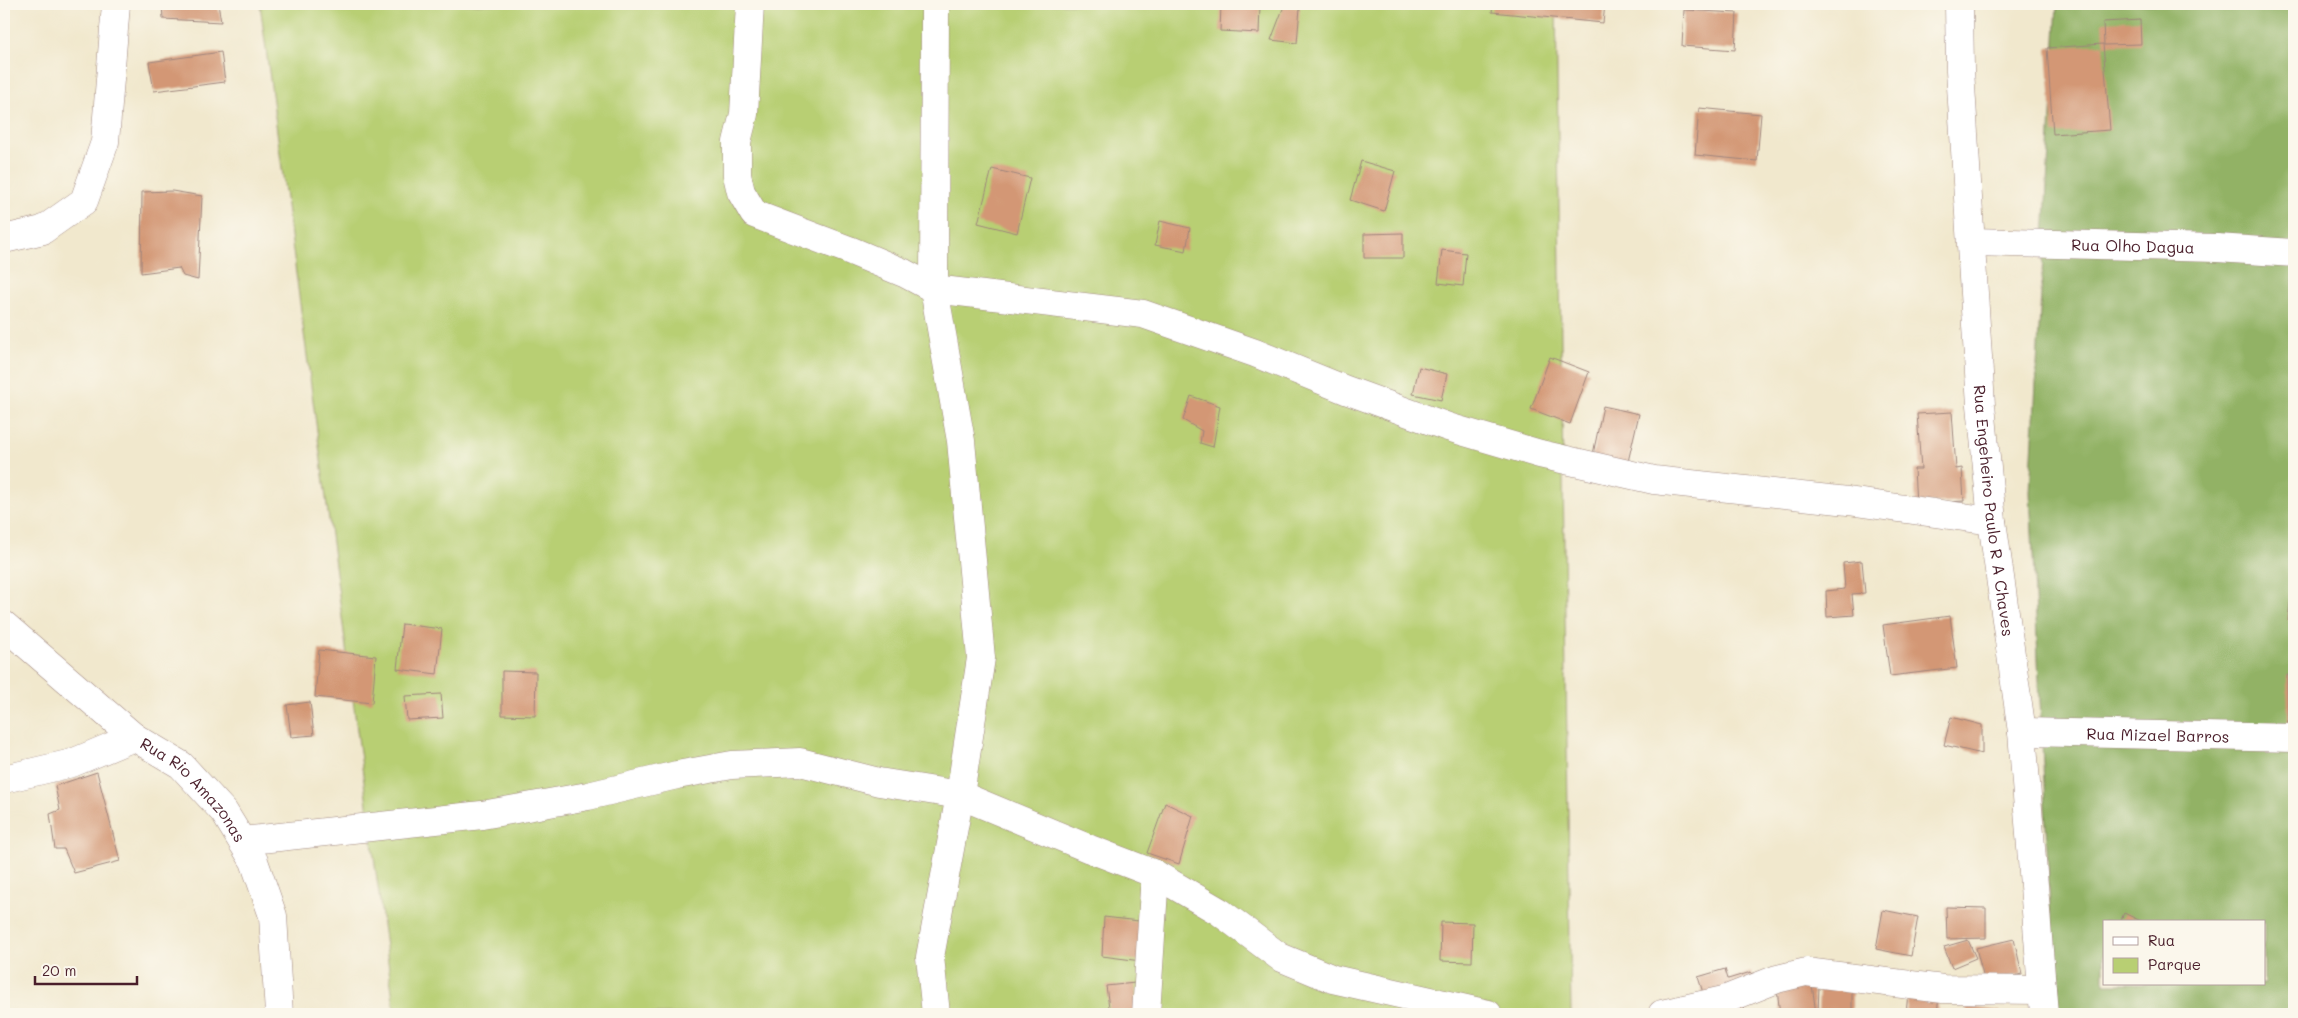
<svg xmlns="http://www.w3.org/2000/svg" width="2298" height="1018" font-family="Mali,sans-serif">
  <style>
    .green { fill: #b8cf73; stroke: #81774f }
    .forest { fill: #92b265; stroke: #6e6848; fill-rule: evenodd }
    .building { fill: #d39775 }
    .lines { fill: none; stroke-linecap: round; stroke-linejoin: round }
    .minor-casing { stroke: #9e847c; stroke-width: 29 }
    .minor { stroke: #fff; stroke-width: 28 }
    .labels { text-anchor: middle; stroke-width: 4; stroke-linejoin: round; paint-order: stroke }
    .street-label { font-size: 16px; fill: #4a1f2b; stroke: #fbf7ec }
  </style>
  <rect width="100%" height="100%" fill="#fbf7ec"/>
  <filter id="ink" filterUnits="userSpaceOnUse"><feTurbulence type="fractalNoise" baseFrequency=".02" numOctaves="2"/><feDisplacementMap in="SourceGraphic" scale="10" xChannelSelector="R" yChannelSelector="G"/><feConvolveMatrix kernelMatrix="1 2 1 2 8 2 1 2 1" color-interpolation-filters="sRGB"/></filter>
  <filter id="wash" filterUnits="userSpaceOnUse"><feTurbulence type="fractalNoise" baseFrequency=".0096" numOctaves="4" result="noise"/><feDisplacementMap in="SourceGraphic" scale="20" xChannelSelector="R" yChannelSelector="G"/><feGaussianBlur stdDeviation="1.12" result="paint"/><feColorMatrix in="noise" values="0 0 0 0 0 0 0 0 0 0 0 0 0 0 0 0 0 1.4 0 .05"/><feComposite in="paint" operator="in"/></filter>
  <g filter="url(#wash)">
    <rect width="100%" height="100%" fill="#f1e8cd"/>
    <path class="green" d="M260,4h1296l15,1010h-1176z"/>
    <path class="forest" d="M2057,4h237v1010h-239l-25,-522zM2104,922h160v62h-160z"/>
    <g id="blocks">
      <path class="building" d="M162,4h56l3,18 -58,-3z
        M1221,4l39,2 -1,27 -39,-2z
        M1493,4h112l-2,19 -111,-11z
        M1284,6l16,2 -3,35 -26,-3z
        M1684,10l53,3 -2,37 -53,-4z
        M2140,20l1,24 -37,1 -1,-23z
        M2103,44l7,86 -57,4 -6,-86z
        M221,52l4,30 -71,9 -5,-29z
        M1699,108l62,6 -4,47 -62,-6z
        M1361,161l34,10 -11,40 -34,-11z
        M992,169l38,9 -13,55 -39,-10z
        M172,191l30,5 -4,84 -15,-4 -4,-8 -38,5 1,-81z
        M1160,221l30,7 -4,23 -31,-6z
        M1403,233v25h-39v-24z
        M1442,250l24,3 -3,33 -25,-3z
        M1550,357l39,15 -19,52 -39,-15z
        M1419,367l28,7 -6,26 -28,-6z
        M1191,396l29,10 -7,41 -13,-4 2,-12 -19,-11z
        M1603,406l36,8 -12,52 -35,-7z
        M1952,412l4,57 6,-1 2,33 -48,3 -2,-35h7l-4,-55z
        M1862,561l3,32 -13,1 2,21 -27,2 -1,-26 19,-2 -2,-26z
        M2293,580h1v41l-6,-1z
        M1950,616l7,52 -67,8 -7,-51z
        M402,624l40,5 -5,45 -40,-5z
        M319,650l57,6 -4,47 -57,-6z
        M502,671l34,1 -1,44 -33,-1z
        M2287,675h7v50h-6z
        M441,694l2,24 -36,2 -2,-24z
        M310,702l4,33 -23,2 -4,-32z
        M1951,717l31,8v29l-38,-9z
        M97,772l23,89 -46,12 -10,-24h-9l-5,-35 10,-4 -5,-24z
        M1165,803l28,13 -14,48 -32,-11z
        M1946,907l40,1v30l-39,1z
        M1883,910l35,7 -7,39 -35,-7z
        M2124,913l19,9h-23z
        M1104,917l35,4 2,40 -39,-5z
        M1441,922l32,1 -1,39 -32,-1z
        M2014,939l8,35 -37,9 -9,-35z
        M1968,940l8,18 -24,10 -8,-21z
        M1725,969l3,10 23,-7 4,14 -49,16 -8,-25z
        M1811,977l5,37h-36l-4,-33z
        M1135,983l3,31h-28l-4,-28z
        M1819,986l33,1v27h-34z
        M1908,993l31,3 -2,18h-31z
        M1743,997l2,17h-43z
        M1967,1007l33,4v3h-34z"/>
    </g>
  </g>
  <g filter="url(#ink)">
    <use href="#blocks" fill-opacity="0" stroke="#9e847c" stroke-width="1"/>
    <g class="lines">
      <g class="minor-casing">
        <g id="minor">
          <path d="M750,4l-6,110 -7,28v33l4,17 13,22 95,36 55,23 30,16 209,25 112,39 91,37 102,37 92,27 114,26 194,21 144,20"/>
          <path d="M935,4l-1,285 27,152 20,217 -21,137 -30,162 6,57"/>
          <path id="s1" d="M1959,4l1,66 21,335 11,116 30,211 22,282"/>
          <path d="M4,239l39,-9 41,-29 21,-59 11,-138"/>
          <path id="s2" d="M1972,242l245,6 77,5"/>
          <path id="s3" d="M4,625l130,112 47,28 43,47 30,49 19,55 6,98"/>
          <path id="s4" d="M2022,732l272,6"/>
          <path d="M4,779l68,-16 62,-26"/>
          <path d="M242,841l240,-26 106,-19 89,-21 55,-10 68,-3 79,20 81,13 130,54 65,25 65,38 60,45 53,22 155,35"/>
          <path d="M1146,1014l9,-140"/>
          <path d="M1662,1014l62,-14 53,-21 29,-7 137,17 99,1"/>
        </g>
      </g>
      <use href="#minor" class="minor"/>
    </g>
  </g>
  <g class="labels">
    <g class="street-label">
      <text dy="6" stroke="none"><textPath href="#s2" startOffset="161">Rua Olho Dagua</textPath></text>
      <text dy="6" stroke="none"><textPath href="#s1" startOffset="508">Rua Engeheiro Paulo R A Chaves</textPath></text>
      <text dy="6" stroke="none"><textPath href="#s4" startOffset="136">Rua Mizael Barros</textPath></text>
      <text dy="6" stroke="none"><textPath href="#s3" startOffset="252">Rua Rio Amazonas</textPath></text>
    </g>
  </g>
  <rect width="2298" height="1018" fill="none" stroke="#fbf7ec" stroke-width="20"/>
  <rect x="2103" y="920" width="162" height="65" fill="#fbf7ec" stroke="#b4a19f"/>
  <rect x="2113" y="937" width="25" height="8" fill="#ffffff" stroke="#b4a19f"/>
  <text x="2148" y="946" font-size="15" fill="#4a1f2b">Rua</text>
  <rect x="2113" y="958" width="25" height="15" fill="#b8cf73" stroke="#b4a19f"/>
  <text x="2148" y="970" font-size="15" fill="#4a1f2b">Parque</text>
  <path d="M35 976v8h102v-8" fill="none" stroke="#4a1f2b" stroke-width="2.5"/>
  <text x="42" y="976" font-size="15" fill="#4a1f2b" stroke="#fbf7ec" stroke-width="4" paint-order="stroke">20 m</text>
</svg>
